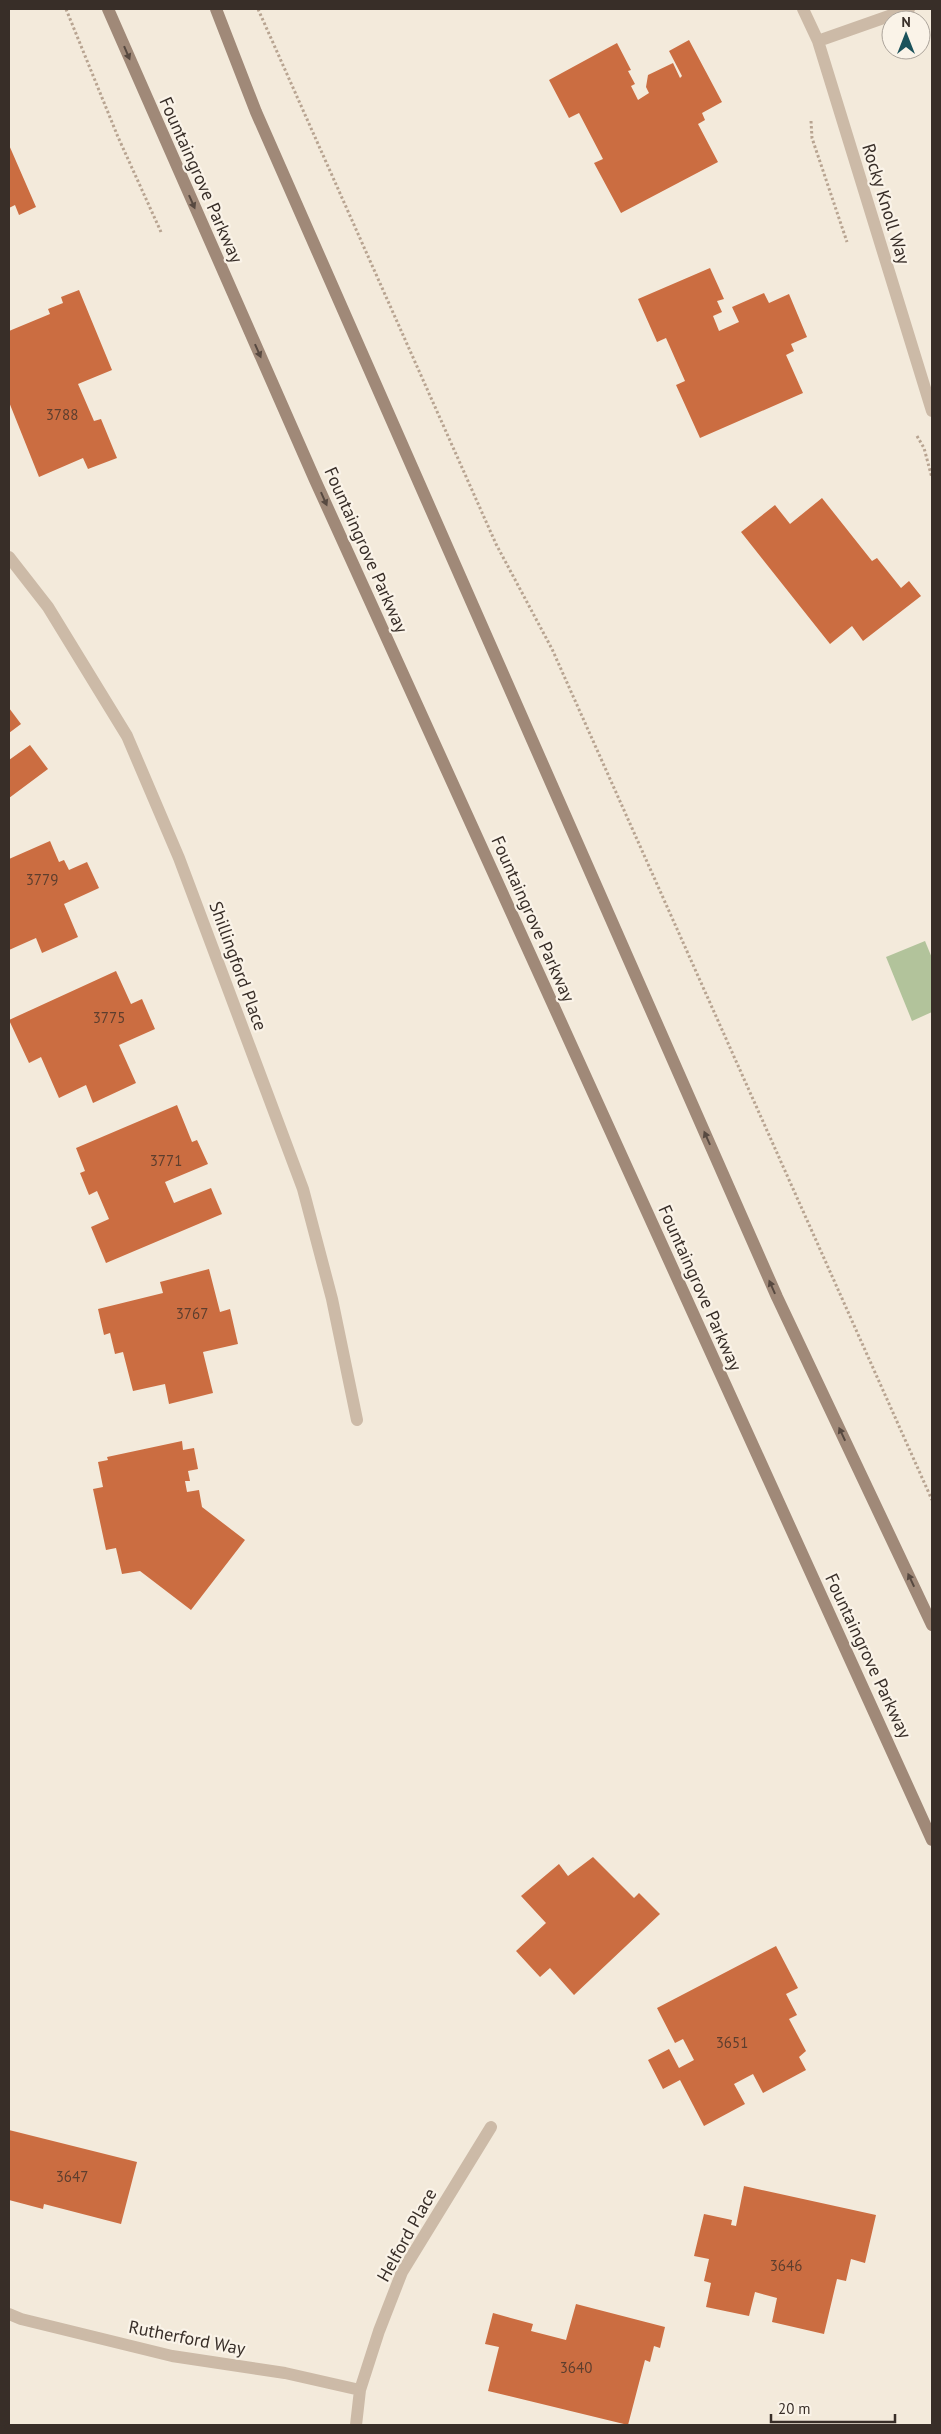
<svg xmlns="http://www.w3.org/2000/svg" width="941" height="2434" font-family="'PT Sans',sans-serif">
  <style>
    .green { fill: #b2c39b }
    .building { fill: #cb6d41 }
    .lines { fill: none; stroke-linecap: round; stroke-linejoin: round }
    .path { stroke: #b8a491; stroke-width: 3; stroke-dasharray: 2.5 2.5; stroke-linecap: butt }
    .street { stroke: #ccbaa7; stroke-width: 12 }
    .secondary { stroke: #a08978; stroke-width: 12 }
    .oneway { fill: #574940 }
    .labels { text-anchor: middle; stroke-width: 4.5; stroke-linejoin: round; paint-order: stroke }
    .number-label { font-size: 15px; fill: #5d3e2e }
    .street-label { font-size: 18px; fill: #382e28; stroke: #faf3e8 }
  </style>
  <rect width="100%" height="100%" fill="#f3eadb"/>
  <path class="green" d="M925,941l7,17v54l-20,9 -26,-64z"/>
  <path class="building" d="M689,40l33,62 -20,11 3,7 -7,4 20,38 -97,51 -27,-50 9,-4 -24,-46 -10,5 -20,-38 68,-37 14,27 -3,1 7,13 -4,2 7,14 11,-7 -3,-6 2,-12 25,-12 7,15 2,-2 -13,-25z
    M9,145l27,62 -17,8 -4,-10 -6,3z
    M710,268l14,31 -7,2 5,11 -9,4 6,15 20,-9 -7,-15 32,-14 5,10 20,-9 18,43 -16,7 3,7 -8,4 17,38 -103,45 -24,-53 9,-4 -19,-43 -9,4 -19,-43z
    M79,290l33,80 -34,14 16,37 7,-2 16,39 -29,11 -5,-11 -44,19 -30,-75v-71l41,-17 -2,-5 15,-6 -2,-6z
    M822,498l50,63 5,-3 24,30 8,-7 12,15 -58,45 -11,-15 -22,18 -89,-112 34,-27 15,19z
    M9,708l12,16 -12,9z
    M30,745l18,24 -39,29v-38z
    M50,841l9,21 5,-2 5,10 18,-8 12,26 -35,16 14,33 -36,16 -6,-15 -27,12v-91z
    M116,971l15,33 11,-5 13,30 -36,16 17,38 -43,20 -7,-18 -27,13 -18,-41 -12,6 -20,-43z
    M177,1105l15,37 5,-2 11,24 -43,18 9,21 37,-15 11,26 -116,49 -15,-36 18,-8 -12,-28 -8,4 -9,-22 5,-2 -9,-23z
    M209,1269l11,43 10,-3 8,35 -35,8 10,41 -44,11 -4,-20 -32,7 -10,-39 -8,2 -5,-21 -6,2 -6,-26 65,-16 -3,-11z
    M182,1441l1,9 11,-2 4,21 -10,2 2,10h-5l2,11 12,-2 3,17 43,33 -54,70 -51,-39 -18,3 -6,-26 -10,2 -13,-61 10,-2 -5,-25 10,-2 -1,-3z
    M593,1857l41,41 5,-5 21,21 -86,81 -24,-27 -10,9 -24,-26 30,-28 -25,-27 38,-32 9,12z
    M776,1946l22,42 -12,6 11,21 -8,4 17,32 -7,6 7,13 -43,23 -10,-19 -19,10 11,20 -41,22 -24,-46 -17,9 -15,-29 21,-11 10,19 15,-8 -11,-21 -8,4 -18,-35z
    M9,2130l128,32 -16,62 -77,-20 -1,5 -34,-9z
    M744,2186l132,29 -11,48 -14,-4 -5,22 -9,-2 -13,55 -52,-12 5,-24 -22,-6 -6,24 -43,-9 5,-24 -7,-2 5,-22 -15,-3 10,-42 28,6 -1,5 5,1z
    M576,2304l89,23 -5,21 -6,-2 -4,16 -5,-2 -17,65 -140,-34 11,-44 -14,-3 8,-31 40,11 -2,7 35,9z"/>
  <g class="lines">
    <path class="path" d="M66,9l52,128 43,95
      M258,9l238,535 56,105 380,851
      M811,121l1,17 35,104
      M917,436l7,12 8,30"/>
    <path class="street" d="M803,9l15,32 114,370
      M818,41l91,-32
      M9,557l39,50 79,129 52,122 124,331 29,110 25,121
      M9,2314l12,5 151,37 113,17 75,17
      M356,2425l4,-35 19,-59 23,-59 89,-145"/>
    <path class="secondary" d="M108,9l207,471 617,1360
      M216,9l40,103 521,1185 155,328"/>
  </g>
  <defs><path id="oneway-solid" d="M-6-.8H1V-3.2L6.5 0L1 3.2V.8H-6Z" transform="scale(1.25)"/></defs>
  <g class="oneway">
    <use href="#oneway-solid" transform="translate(127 53) rotate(67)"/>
    <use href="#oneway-solid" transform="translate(192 202) rotate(66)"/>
    <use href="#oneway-solid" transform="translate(258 351) rotate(66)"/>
    <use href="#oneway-solid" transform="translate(324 499) rotate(66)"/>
    <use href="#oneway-solid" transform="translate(707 1138) rotate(-114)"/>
    <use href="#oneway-solid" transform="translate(772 1287) rotate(-114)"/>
    <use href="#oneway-solid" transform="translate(842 1434) rotate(-115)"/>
    <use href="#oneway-solid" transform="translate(911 1580) rotate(-115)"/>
  </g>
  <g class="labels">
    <g class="number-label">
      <text x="62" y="420">3788</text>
      <text x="42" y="885">3779</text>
      <text x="109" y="1023">3775</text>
      <text x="166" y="1166">3771</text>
      <text x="192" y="1319">3767</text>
      <text x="732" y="2048">3651</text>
      <text x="72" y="2182">3647</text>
      <text x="786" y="2271">3646</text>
      <text x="576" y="2373">3640</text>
    </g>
    <g class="street-label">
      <text transform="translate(201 180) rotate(66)" y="6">Fountaingrove Parkway</text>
      <text transform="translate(886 204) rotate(73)" y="6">Rocky Knoll Way</text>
      <text transform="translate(366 550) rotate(66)" y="6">Fountaingrove Parkway</text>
      <text transform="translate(533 919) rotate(66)" y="6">Fountaingrove Parkway</text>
      <text transform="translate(238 966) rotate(70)" y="6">Shillingford Place</text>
      <text transform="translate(700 1288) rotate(66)" y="6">Fountaingrove Parkway</text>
      <text transform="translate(868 1656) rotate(65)" y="6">Fountaingrove Parkway</text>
      <text transform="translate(407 2235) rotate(-61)" y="6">Helford Place</text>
      <text transform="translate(187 2338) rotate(11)" y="6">Rutherford Way</text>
    </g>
  </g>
  <rect width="941" height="2434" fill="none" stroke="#382e28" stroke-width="20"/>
  <g transform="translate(906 35)"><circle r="24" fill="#faf3e8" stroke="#aca49b"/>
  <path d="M0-4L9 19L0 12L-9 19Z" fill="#1b525b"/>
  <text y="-8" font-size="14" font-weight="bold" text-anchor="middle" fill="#382e28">N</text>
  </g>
  <path d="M771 2414v8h124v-8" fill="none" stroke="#382e28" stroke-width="2.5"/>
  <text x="778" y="2414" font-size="15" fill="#382e28" stroke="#faf3e8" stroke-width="4" paint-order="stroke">20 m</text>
</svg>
